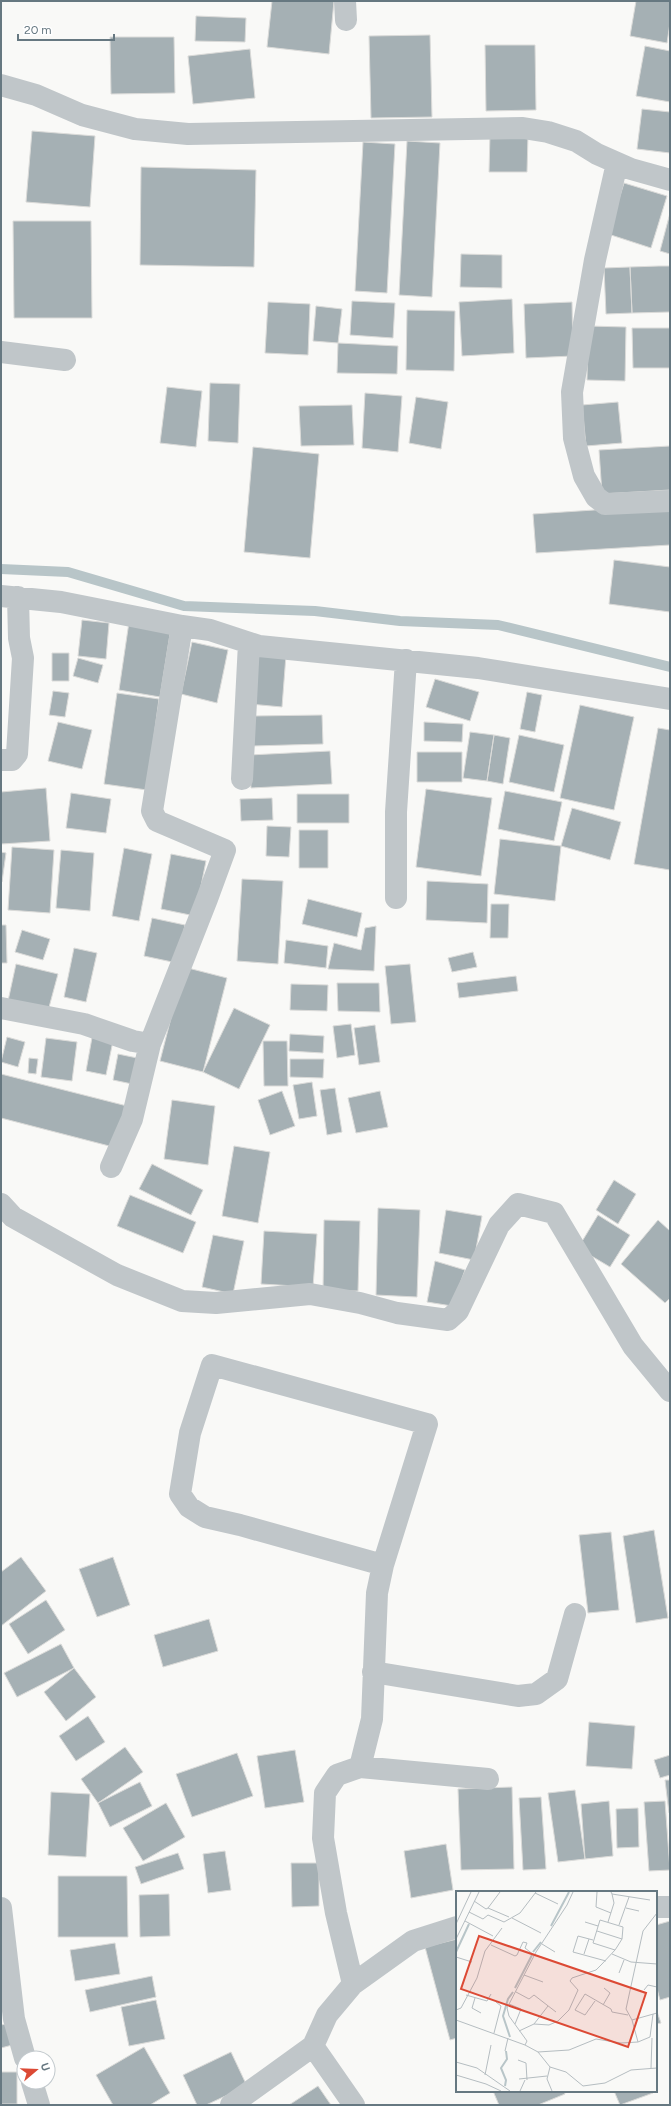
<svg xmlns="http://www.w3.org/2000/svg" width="671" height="2106" font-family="Figtree,sans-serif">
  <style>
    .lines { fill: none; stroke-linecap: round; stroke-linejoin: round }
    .stream { stroke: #b8c5c8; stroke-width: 10 }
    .building { fill: #a5b0b4; stroke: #dbdbd9 }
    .minor { stroke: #c0c6c9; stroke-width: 22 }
    .inset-river { fill: none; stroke: #b8c5c8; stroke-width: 2 }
    .inset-road { fill: none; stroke: #b5bdc1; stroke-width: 1 }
    .view { fill: #dc4a35; fill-opacity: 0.15; stroke: #dc4a35; stroke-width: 2 }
    .inset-edge { fill: none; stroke: #667881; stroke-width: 2 }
  </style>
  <rect width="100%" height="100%" fill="#f9f9f7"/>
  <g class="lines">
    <path class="stream" d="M1,569l67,3 116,34 131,5 85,10 98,4 172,42"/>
  </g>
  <path class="building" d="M272,1h62l-5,53 -62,-7z
    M636,1h34v22l-3,20 -37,-7z
    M196,16l50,2 -1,24 -50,-1z
    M430,35l2,82 -61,1 -2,-82z
    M110,37h64l1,56 -64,1z
    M485,45h50l1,65 -50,1z
    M645,46l25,5v51l-34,-6z
    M250,49l5,49 -62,6 -5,-48z
    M642,109l28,3v41l-33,-4z
    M32,131l63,5 -5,71 -64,-5z
    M490,134l38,1 -1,37h-38z
    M407,141l33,2 -8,154 -33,-2z
    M363,142l32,2 -8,149 -32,-2z
    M141,167l115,3 -2,97 -114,-2z
    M624,183l43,13 -16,52 -43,-14z
    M670,213v41l-10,-3z
    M13,221h78l1,97h-78z
    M461,254l41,1v33l-42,-1z
    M659,266h11v46l-38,1 -2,-46z
    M630,267l2,46 -26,1 -2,-46z
    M512,299l2,54 -52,3 -3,-54z
    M352,301l43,2 -2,35 -43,-3z
    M268,302l42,2 -2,51 -43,-2z
    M572,302l1,54 -47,2 -2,-54z
    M316,306l26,3 -4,34 -25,-2z
    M407,310l48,1 -1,60 -48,-1z
    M588,326l38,1 -1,54 -38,-1z
    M632,328h38v40h-37z
    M338,343l60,3 -1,28 -60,-1z
    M210,383l30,1 -2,59 -30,-2z
    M167,387l35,4 -6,56 -36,-4z
    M365,393l37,3 -4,56 -36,-4z
    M416,397l32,5 -7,47 -32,-6z
    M618,402l4,41 -36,3 -4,-41z
    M352,405l2,40 -53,1 -2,-40z
    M670,446v44l-68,4 -3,-44z
    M253,447l66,7 -9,104 -66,-6z
    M670,505v40l-134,8 -3,-39z
    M614,560l56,7v45l-61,-8z
    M82,620l27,3 -3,36 -28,-3z
    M129,622l42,6 -11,69 -41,-7z
    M192,642l36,8 -11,53 -36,-9z
    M255,652l31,3 -4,52 -32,-3z
    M52,653h17v28h-17z
    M78,658l25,7 -5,18 -25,-7z
    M435,679l44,13 -9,29 -44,-14z
    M53,691l16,2 -4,24 -16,-2z
    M527,692l15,3 -7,37 -15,-3z
    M117,693l42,6 -12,91 -43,-6z
    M580,705l54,12 -20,93 -54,-12z
    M322,715l1,29 -71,2v-30z
    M58,722l34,8 -10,39 -34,-8z
    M424,722l39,2 -1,18 -38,-1z
    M658,728l12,2v140l-36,-6z
    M470,732l24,3 -7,46 -24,-3z
    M494,735l16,3 -7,46 -16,-3z
    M519,735l45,10 -10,47 -45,-10z
    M330,751l2,33 -81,4 -2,-33z
    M417,752h45v30h-45z
    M46,788l4,53 -49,3v-52z
    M426,789l66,9 -11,78 -65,-9z
    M505,791l57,11 -8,39 -56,-12z
    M71,793l40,6 -5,34 -40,-5z
    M297,794h52v29h-52z
    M272,798l1,22 -32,1 -1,-22z
    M572,808l49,14 -11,38 -49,-14z
    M267,826l24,1 -2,30 -23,-1z
    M299,830h29v38h-29z
    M500,839l61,7 -6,55 -61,-7z
    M12,847l42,3 -4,63 -42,-3z
    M124,848l28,6 -13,67 -27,-5z
    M61,850l33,3 -4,58 -34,-3z
    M1,852l5,1 -4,29 -1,-1z
    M171,854l35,7 -11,55 -34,-7z
    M242,879l41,2 -5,83 -41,-3z
    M427,881l61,3 -1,39 -61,-3z
    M308,899l54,14 -5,24 -55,-13z
    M491,904h18l-1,34h-18z
    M152,918l33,7 -8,38 -33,-7z
    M1,925h5l1,38h-6z
    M376,926l-2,45 -46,-2 6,-26 27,7 4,-22z
    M22,930l28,9 -7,21 -28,-8z
    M286,940l42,6 -2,22 -42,-5z
    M74,948l23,5 -11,49 -22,-5z
    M473,952l4,15 -25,5 -4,-14z
    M16,964l42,10 -10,37 -40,-10z
    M410,964l6,58 -25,2 -6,-58z
    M184,967l43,11 -24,94 -43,-11z
    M516,976l2,15 -59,7 -2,-15z
    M337,983h42l1,29 -42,-1z
    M291,984l37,1 -1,26 -37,-1z
    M234,1008l36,17 -31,64 -36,-17z
    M351,1024l4,31 -18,3 -4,-32z
    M375,1025l5,37 -21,3 -5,-37z
    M93,1032l21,4 -8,39 -20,-4z
    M290,1034l34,2 -1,17 -34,-2z
    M7,1037l18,5 -7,25 -17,-5z
    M46,1038l31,4 -5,39 -31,-4z
    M263,1041h24l1,45h-24z
    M118,1054l24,5 -5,26 -24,-5z
    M29,1058l9,1 -2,15 -8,-1z
    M290,1059h34l-1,19 -33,-1z
    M1,1074l126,32 -10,42 -116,-30z
    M312,1082l5,34 -18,3 -6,-34z
    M335,1088l7,44 -15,3 -7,-45z
    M282,1091l13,35 -25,9 -12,-35z
    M380,1091l8,36 -32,6 -8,-35z
    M172,1100l43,6 -7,59 -44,-6z
    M234,1146l36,6 -12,71 -36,-7z
    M152,1164l51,26 -12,25 -52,-26z
    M614,1180l22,14 -18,30 -22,-14z
    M130,1195l66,27 -13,31 -66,-27z
    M378,1208l42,2 -3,87 -41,-2z
    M446,1210l36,6 -8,44 -35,-7z
    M598,1215l32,20 -20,32 -32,-19z
    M324,1220l36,1 -2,70h-35z
    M658,1220l12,11v67l-5,5 -44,-39z
    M264,1231l53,3 -4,53 -52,-3z
    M213,1235l31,6 -11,53 -31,-7z
    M435,1261l30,9 -13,36 -25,-4z
    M654,1530l14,88 -32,5 -13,-87z
    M611,1532l8,78 -31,3 -9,-78z
    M21,1557l25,34 -45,35v-54z
    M113,1557l17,48 -33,12 -18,-48z
    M46,1600l19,30 -37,24 -19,-30z
    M209,1619l9,32 -55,16 -9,-32z
    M61,1644l13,24 -57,29 -13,-24z
    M74,1668l22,29 -30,24 -22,-29z
    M88,1716l17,26 -29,19 -17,-25z
    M589,1722l46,4 -3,43 -46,-3z
    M125,1747l18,25 -45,31 -17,-24z
    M295,1750l9,52 -39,6 -8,-52z
    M237,1753l16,43 -61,21 -16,-43z
    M670,1755v20l-10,3 -6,-18z
    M665,1780h5v33h-1z
    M140,1782l12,24 -42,21 -12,-24z
    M512,1787l2,82 -53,1 -3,-81z
    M575,1790l10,69 -27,3 -10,-69z
    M51,1792l39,2 -4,63 -38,-2z
    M541,1797l5,72 -23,1 -4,-72z
    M609,1801l4,55 -28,3 -4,-55z
    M665,1801l5,69 -21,1 -5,-69z
    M166,1803l19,34 -42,24 -20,-33z
    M638,1808l1,39 -22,1 -1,-39z
    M446,1844l7,46 -42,8 -7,-47z
    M225,1851l6,39 -23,3 -5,-39z
    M178,1853l6,16 -43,15 -6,-17z
    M291,1863h28v43l-27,1z
    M58,1876h69l1,61h-70z
    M169,1894l1,42 -30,1 -1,-42z
    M670,1921v76l-10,3 -4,-15v-60z
    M457,1939v99l-7,2 -25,-93z
    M115,1943l5,31 -45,7 -5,-31z
    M152,1976l4,21 -66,15 -5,-22z
    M156,2000l9,39 -36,7 -8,-39z
    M656,2009l5,14 -5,1z
    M11,2023l5,21 -15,4v-23z
    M144,2047l26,46 -20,12h-37l-17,-30z
    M231,2052l16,34 -41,19h-9l-14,-30z
    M1,2072h16v32h-16z
    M318,2086l13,19h-42z
    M493,2091h71l1,3 -27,11h-39z
    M614,2091h38l1,2 -33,12z"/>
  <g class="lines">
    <path class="minor" d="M345,1l1,19
      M1,85l35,10 46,20 53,14 53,5 335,-6 25,4 28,9 21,13 34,15 39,11
      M617,163l-22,97 -23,132 2,46 10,38 12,21 9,7 65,-3
      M1,352l64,8
      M1,596l60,6 121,24 28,4 49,16 219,22 192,31
      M1,760h11l5,-6 6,-96 -4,-20 -1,-41
      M242,779l7,-136
      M396,898v-86l10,-152
      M1,1008l83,16 49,17 17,3
      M111,1167l21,-48 18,-75 57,-145 18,-49 -68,-29 -5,-10 30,-185
      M1,1204l12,13 104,58 65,26 34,2 94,-9 50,9 37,10 51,7 10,-9 41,-86 19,-21 36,9 79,133 37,45
      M373,1672l145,24 18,-2 21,-15 18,-65
      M360,1767l128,12
      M656,1907h14
      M1,1908l13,111 11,39
      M353,1984l-17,-71 -13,-75 2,-45 12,-18 23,-8 12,-48 5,-126 6,-28 44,-141 -215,-59 -22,68 -10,61 9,13 16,10 35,8 143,40
      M32,2082l7,23
      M231,2105l82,-59
      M354,2105l-41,-59 14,-31 26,-31 60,-43 44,-14"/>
  </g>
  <g transform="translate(456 1891)">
    <rect width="201" height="201" fill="#f9f9f7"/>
    <path class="inset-river" d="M95,35l18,-34M0,61l13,-28M77,61l8,-10M59,97l17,-33M54,146l-7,-21 5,-17 5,-7M49,195l1,-6 -5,-12 6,-9 -1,-8"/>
    <path class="inset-road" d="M141,1l-1,15 15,6M155,1l1,2 38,6M79,2l23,11M18,10l12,8 2,-1 21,9M32,17l12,-16M170,17l13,3M13,21l14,7 5,-4 16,7 16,-9 16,-21M201,22l-14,18 -17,78 6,11 25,-7M56,27l29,15M9,30l28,15M129,31l13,4M152,31l6,-19 -2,-9M0,33l15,-32M163,34l10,-28M141,40l25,8M0,48l23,-47M137,49l-15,-4 -5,16 33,9M86,53l13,8M35,54l24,11 2,-1 6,-13 4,1 -2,5 9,7M128,63l5,-15M156,63l19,8 26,2M0,66l16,5M163,82l5,-13M68,84l19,7M188,99l4,-5 9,2M60,101l13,7 5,-4 22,17M10,104l21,6 4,-7M19,107l-3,10 9,5M139,110l-10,14 -10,-5 10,-16 26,15 1,3 16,3M53,113l12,5 -6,15M147,114l7,-12 -6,-5M0,119l5,-2 16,-30 8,-27 17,-23M0,129l69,25 13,7 12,15 16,5 17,14 22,-3 26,-13 26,-2M176,129l6,22M78,133l14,-18M63,140l15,-7 15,1 9,-4 11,-11 9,-20 -8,-9 2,-3 24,-8 6,-6 13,-14 2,-3 5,-8 1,-12 -23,-7 -7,23 22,7M38,142l7,-27 -5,-4M69,154l2,-4 -18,-25 -2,-8 29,-56 31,-47 6,-13M49,160l3,-13M82,161l31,-2 27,-11 25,4 17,-1 12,-5 3,-23M62,169l8,3 1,17M0,171l21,6 33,23M94,176l-3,12 5,12M195,177l1,-30M0,184l30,9 15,7M29,184l6,-30M63,188l28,-3M64,200l5,-11"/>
    <path class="view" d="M23,45l167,57 -18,54 -167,-58z"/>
    <rect width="201" height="201" class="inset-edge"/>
  </g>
  <rect width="671" height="2106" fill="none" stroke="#667881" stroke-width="4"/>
  <g transform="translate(36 2070) rotate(71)"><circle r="19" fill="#ffffff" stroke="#c2c9cd"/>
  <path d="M0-3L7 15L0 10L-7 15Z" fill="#dc4a35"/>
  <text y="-6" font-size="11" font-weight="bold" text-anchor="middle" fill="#667881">U</text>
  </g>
  <path d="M18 34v6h96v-6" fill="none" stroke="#667881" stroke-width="2"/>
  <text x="24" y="34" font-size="12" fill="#667881" stroke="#ffffff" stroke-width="3" paint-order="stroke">20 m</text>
</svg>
